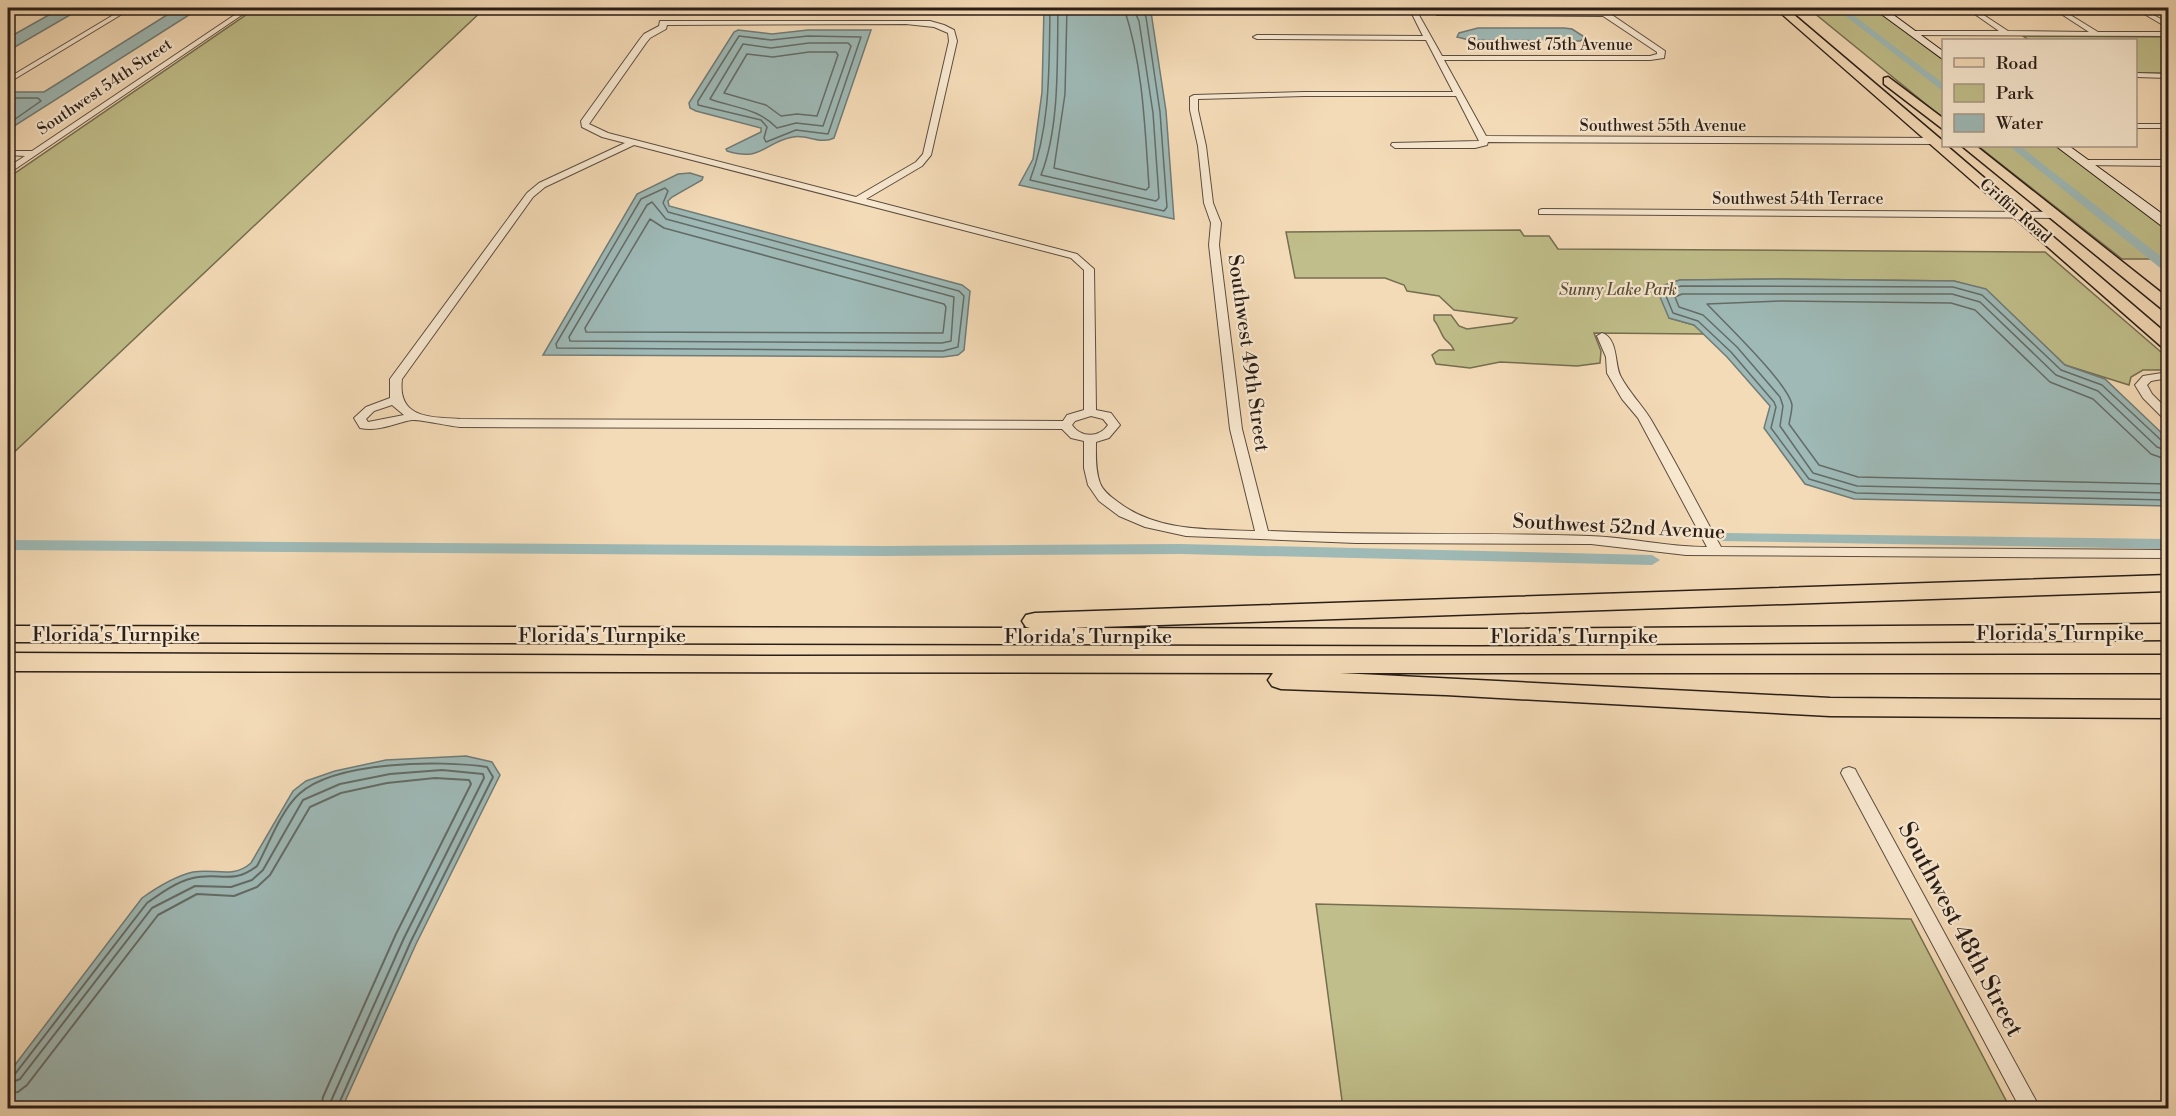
<svg xmlns="http://www.w3.org/2000/svg" width="2176" height="1116" font-family="'Libre Bodoni',serif">
  <style>
    .green { fill: #c0be8a; stroke: #756e51; stroke-width: 1.5 }
    .water { fill: #9eb9b6; stroke: #707b77; stroke-width: 1.5 }
    .lines { fill: none; stroke-linecap: round; stroke-linejoin: round }
    .shore-far1 { stroke: #646c67; stroke-width: 1.5 }
    .shore { stroke: #646c67; stroke-width: 2 }
    .canal { fill: #9eb9b6; fill-rule: evenodd }
    .street-casing { stroke: #5c4d40; stroke-width: 2 }
    .secondary-casing { stroke: #2a1e18; stroke-width: 2 }
    .primary-casing { stroke: #2a1e18; stroke-width: 3 }
    .highway-casing { stroke: #2a1e18; stroke-width: 3 }
    .street { fill: #f8e8d0; fill-rule: evenodd }
    .secondary { fill: #f8e8d0; fill-rule: evenodd }
    .primary { fill: #f4dbb7; fill-rule: evenodd }
    .highway { fill: #f4dbb7; fill-rule: evenodd }
    .labels { text-anchor: middle; stroke-width: 4.5; stroke-linejoin: round; paint-order: stroke }
    .far-street-label { font-size: 16px; fill: #2a1e18; stroke: #f8e8d0 }
    .far-park-label { font-size: 16px; font-style: italic; fill: #574e3a; stroke: #f8e8d0 }
    .street-label { font-size: 20px; fill: #2a1e18; stroke: #f8e8d0 }
    .near-street-label { font-size: 24px; fill: #2a1e18; stroke: #f8e8d0 }
  </style>
  <rect width="100%" height="100%" fill="#f4dbb7"/>
  <filter id="stains"><feTurbulence type="fractalNoise" baseFrequency=".00333" numOctaves="4"/><feColorMatrix values="0 0 0 0 .2 0 0 0 0 .09 0 0 0 0 .02 0 0 0 .5 -.17"/></filter>
  <radialGradient id="worn" r=".72"><stop offset=".6" stop-color="#630" stop-opacity="0"/><stop offset="1" stop-color="#630" stop-opacity=".3"/></radialGradient>
  <path class="green" d="M256,8h229l-477,450v-280z
    M1808,8h66l69,52v58z
    M2023,36l145,1v36h-32v-33h-107z
    M1978,146h78l112,82v31h-46z
    M1520,230l4,6h25l9,13 487,3 123,106v12h-25l-12,7 -2,8 -64,-20 -79,-75 -32,-9 -173,-2 -101,1 -15,5 4,33 25,7 10,9 -110,-1 7,18 -1,12 -23,3 -77,-4 -30,6 -34,-4 -4,-9 7,-5h15c-3,-7 -6,-7 -10,-12 -4,-6 -5,-12 -10,-18v-5h17l8,11 8,3 45,-6 5,-5 -63,-8 -15,-14 -32,-5 -3,-6 -19,-7h-90l-9,-46z
    M1316,904l595,15 99,189h-667z"/>
  <path class="water" d="M61,8h21l-74,43v-13z
    M178,8h22l-192,122v-38h36z
    M1044,8h97l10,4 15,99 8,108 -155,-34 14,-26 9,-67z
    M1478,28h86l8,1 14,9 -6,3 -111,-1 -12,-3 2,-4z
    M738,30l34,4 36,-4h63l-37,108c-13,7 -28,-4 -41,-1 -29,5 -30,25 -66,14l-1,-2 35,-17v-4l-65,-17 -6,-3 -1,-5 45,-71z
    M690,173l13,4 -1,3 -30,17 -4,4 1,5 293,79 8,6 -6,59 -6,5 -15,2 -400,-2 94,-161 41,-20z
    M1781,279l173,2 32,8 79,76 40,14 63,60v67l-314,-7 -49,-15 -41,-56 6,-22 -43,-49 -33,-32 -25,-7 -9,-21 4,-12 16,-5z
    M466,756l26,6 8,13 -84,169 -74,164h-334v-34l134,-176c14,-10 34,-22 51,-26 22,-4 40,7 58,-9l42,-72 13,-10 29,-10 51,-11z"/>
  <g class="lines">
    <path class="shore-far1" d="M1050,8c-1,57 1,118 -20,172l134,31 3,-4 -7,-95 -14,-95 -5,-9
      M1058,8c-1,52 2,119 -17,167l115,26 3,-3 -6,-85 -14,-92 -6,-13
      M1067,8l-2,86 -11,74 92,22 3,-3c-4,-59 -6,-122 -25,-179
      M739,36l32,4 37,-4 53,1 -33,97 -32,-4 -30,12 -2,-4 3,-11 -6,-7 -63,-15v-4z
      M809,43h39l3,3 -28,80 -27,-3 -19,5c-19,-20 -43,-20 -67,-29l33,-55 28,4z
      M809,52h27l2,3 -21,61 -20,-2 -16,2 -15,-11 -42,-12 23,-39 26,3z
      M8,98h30l3,3 -33,23
      M665,188l3,3 -5,12 5,9 291,79 5,5 -6,51 -15,4 -386,-3 -1,-4 85,-145z
      M652,202l14,17 288,78 -3,44 -9,2 -372,-2 -1,-4 78,-132z
      M650,219l14,9 280,76 2,3 -3,26 -357,-1 -1,-4z
      M2168,443l-6,-2 -60,-56 -41,-15 -79,-75 -29,-8 -272,-1 -12,4 -3,6 7,17 25,8 33,31 43,50 2,5 -5,21 38,51 47,14 312,7
      M2168,451l-11,-4 -59,-56 -42,-16 -76,-73 -28,-8h-270l-7,3 4,10 24,8 34,32 43,50 3,9 -3,20 33,47 44,13 311,7
      M2168,460l-17,-6 -58,-55 -43,-17 -75,-72 -24,-7 -170,-2 -74,3c17,18 82,80 85,101 0,6 -2,13 -3,19l30,41 39,12 310,7"/>
    <path class="shore" d="M8,1077l7,-3 132,-171c14,-10 29,-21 46,-25 26,-6 40,7 64,-12 12,-22 23,-54 42,-72 36,-33 142,-34 188,-27l6,10 -82,164 -74,167
      M8,1084l12,-5 132,-171 43,-22 36,1 21,-7 11,-10 40,-70 37,-16 50,-10 52,-4 41,4 1,4 -80,160 -73,163 -1,7
      M8,1093l10,-1 9,-7 131,-170 39,-21 37,2 23,-9 13,-12 40,-68 31,-14 46,-10 48,-5 34,2 2,4 -75,150 -73,163 -2,11"/>
    <path class="canal" d="M1835,8h9l100,76v8z
      M2009,146h11l148,116v10l-4,-1z
      M1727,533l441,6v10l-447,-8 -2,-3 2,-3z
      M8,540l877,6 296,-2 471,11 8,5 -8,5 -471,-11 -296,2 -877,-6z"/>
    <g class="street-casing">
      <path id="street" d="M8,8h8l-8,5z
        M125,8h7l-124,75v-5z
        M245,8h7l-244,166v-7l17,-11 -17,-1v-4h24z
        M1409,8h6l27,48h208l7,-2v-2l-54,-36 -166,-1 2,-3h165l8,3 53,36 -1,7 -14,2h-206l42,76 450,2 4,3 -4,3 -448,-2 -1,3 -12,3h-80l-4,-3 1,-2 87,-2 -23,-45h-152l-106,3v11l8,36 7,57 8,20 -2,22 23,184 26,102c107,5 214,1 321,5 39,1 78,11 118,11l-69,-129 -16,-19 -15,-26 -1,-16 -9,-21 5,-3c17,6 12,32 19,44 8,15 20,27 29,41 25,42 47,86 71,129l447,3v8l-482,-3 -95,-11 -235,-1 -170,-7 -41,-9 -26,-11 -20,-15 -11,-16 -4,-17v-27l-13,-3 -9,-9 -602,-2c-11,-1 -41,-8 -48,-7 -18,3 -33,12 -52,8l-6,-10 12,-11 24,-9v-19l137,-186 12,-10 86,-40 -23,-6 -20,-10 -1,-6 59,-82 4,-5 15,-8 1,-5h270l14,4 10,5 3,11 -26,114 -9,11 -56,33 211,55 17,15 2,141 15,3 9,12 -11,13 -13,4c0,13 -1,27 4,41 3,8 11,14 18,19 39,30 90,27 137,29l-25,-102 -21,-184 2,-22 -7,-20 -6,-57 -8,-36v-13l4,-2 110,-3h149l-27,-52 -169,-1 -4,-2 4,-2 166,1zM906,24l28,3 14,6 1,8 -26,113 -7,8 -60,35 -248,-64 -19,-9 57,-81 4,-5 16,-9 1,-4zM634,145l437,113 13,12v140l-17,5 -4,6 -603,-2c-30,-2 -63,0 -58,-40l131,-182 12,-10zM392,405l12,10 -36,7 -2,-3 8,-8zM1091,416l12,3 5,6c-9,13 -27,13 -36,0l3,-4z
        M1966,8h7l35,23 81,1 -37,-24h7l39,24h70v4l-256,-1 -4,-2 4,-2h87z
        M2134,8h7l27,15v5z
        M2136,73l32,1v4l-32,-1z
        M2136,124h32v4h-32z
        M2085,160h83v6l-86,-1v-4z
        M1542,209l512,3 5,3 -5,3 -515,-4v-4z
        M2168,372v6l-17,3 -4,4 5,9 16,16v10l-4,-1 -21,-21 -8,-13 8,-9z
        M1849,767l6,2 2,4 183,335h-20l-179,-335 2,-4z"/>
    </g>
    <g class="secondary-casing">
      <path id="secondary" d="M1873,8h11l60,44v8z
        M2056,146h13l99,72v10l-5,-1z"/>
    </g>
    <g class="primary-casing">
      <path id="primary" d="M1775,8h11l158,134v4h3l221,189v13l-6,-1z
        M1888,77l56,42v11l-60,-46v-6z
        M1962,146h14l192,152v13l-6,-2z"/>
    </g>
    <g class="highway-casing">
      <path id="highway" d="M2168,575v16l-1099,37 408,1 691,-5v16l-691,5 -1469,-3v-16l1022,2 -4,-1 -4,-6 4,-6 9,-2z
        M8,653l776,3 1384,-1v18h-828l490,25 338,2v18l-338,-2 -384,-21 -165,-6 -9,-3 -4,-6 5,-7 -1265,-2z"/>
    </g>
    <use href="#street" class="street"/>
    <use href="#secondary" class="secondary"/>
    <use href="#primary" class="primary"/>
    <use href="#highway" class="highway"/>
  </g>
  <g class="labels">
    <g class="far-street-label">
      <text x="1550" y="50">Southwest 75th Avenue</text>
      <text transform="translate(104 86) rotate(-34)" y="6">Southwest 54th Street</text>
      <text x="1663" y="131">Southwest 55th Avenue</text>
      <text x="1798" y="204">Southwest 54th Terrace</text>
      <text transform="translate(2016 210) rotate(41)" y="6">Griffin Road</text>
    </g>
    <g class="far-park-label">
      <text x="1618" y="295">Sunny Lake Park</text>
    </g>
    <g class="street-label">
      <text transform="translate(1249 353) rotate(82)" y="7">Southwest 49th Street</text>
      <text transform="translate(1619 526) rotate(3)" y="7">Southwest 52nd Avenue</text>
      <text x="2060" y="640">Florida's Turnpike</text>
      <text x="116" y="641">Florida's Turnpike</text>
      <text x="602" y="642">Florida's Turnpike</text>
      <text x="1088" y="643">Florida's Turnpike</text>
      <text x="1574" y="643">Florida's Turnpike</text>
    </g>
    <g class="near-street-label">
      <text transform="translate(1961 929) rotate(62)" y="8">Southwest 48th Street</text>
    </g>
  </g>
  <rect width="2176" height="1116" fill="none" stroke="#f4dbb7" stroke-width="30"/>
  <rect x="9" y="9" width="2158" height="1098" fill="none" stroke="#2a1e18" stroke-width="3"/>
  <rect x="15" y="15" width="2146" height="1086" fill="none" stroke="#2a1e18" stroke-width="1.5"/>
  <rect x="1942" y="39" width="195" height="108" fill="#f8e8d0" stroke="#a69786" stroke-width="1.5"/>
  <rect x="1954" y="58" width="30" height="9" fill="#f4dbb7" stroke="#a69786" stroke-width="1.5"/>
  <text x="1996" y="69" font-size="18" fill="#2a1e18">Road</text>
  <rect x="1954" y="84" width="30" height="18" fill="#c0be8a" stroke="#a69786" stroke-width="1.5"/>
  <text x="1996" y="99" font-size="18" fill="#2a1e18">Park</text>
  <rect x="1954" y="114" width="30" height="18" fill="#9eb9b6" stroke="#a69786" stroke-width="1.5"/>
  <text x="1996" y="129" font-size="18" fill="#2a1e18">Water</text>
  <rect width="100%" height="100%" filter="url(#stains)"/>
  <rect width="100%" height="100%" fill="url(#worn)"/>
</svg>
